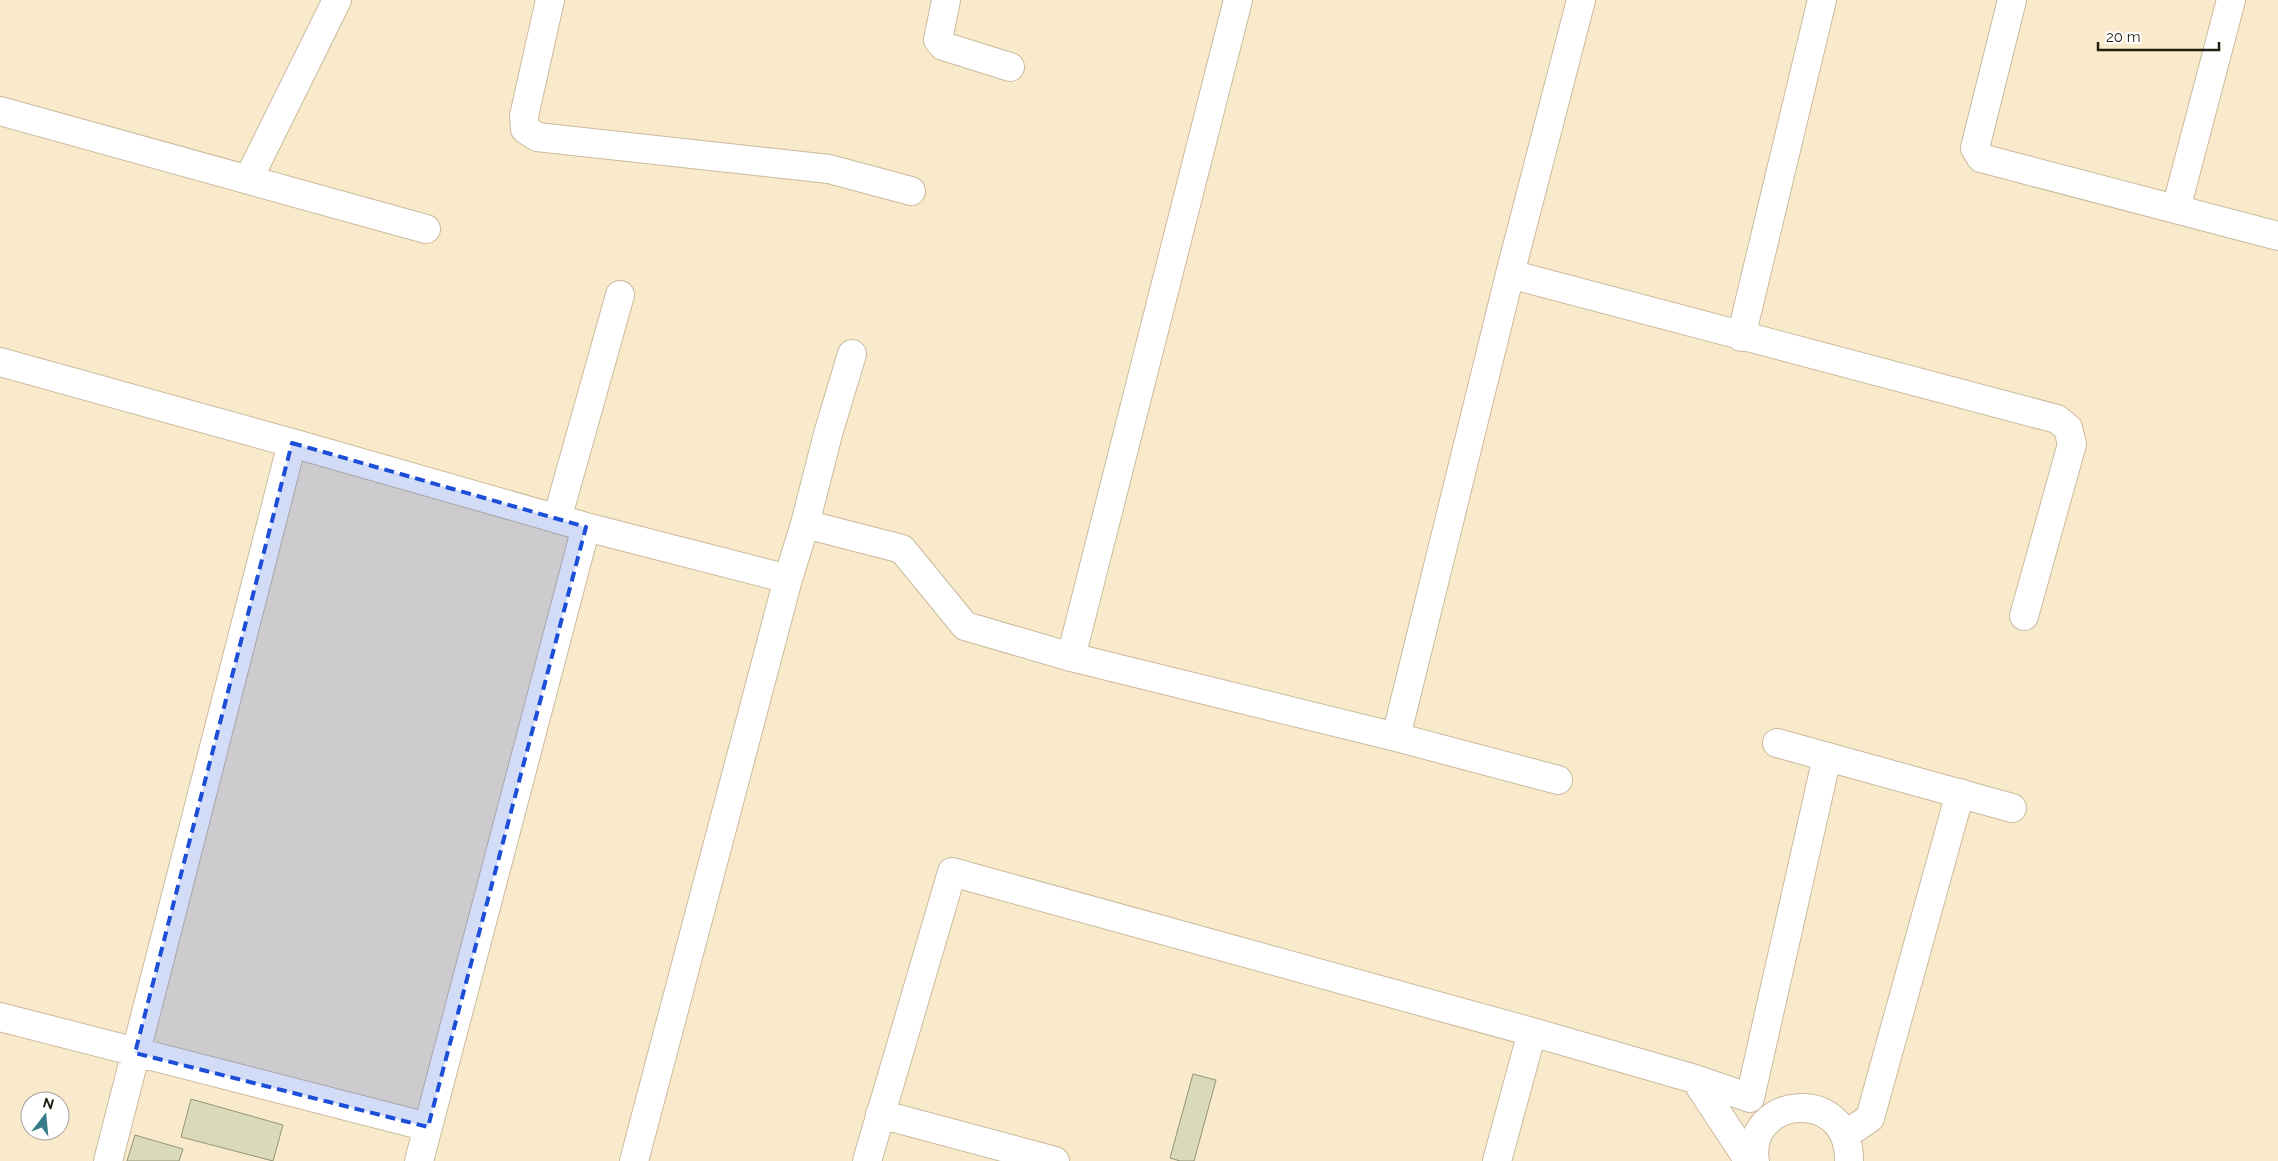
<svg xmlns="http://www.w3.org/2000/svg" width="2278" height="1161" font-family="Raleway,sans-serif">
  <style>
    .building { fill: #d9daba; stroke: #939476 }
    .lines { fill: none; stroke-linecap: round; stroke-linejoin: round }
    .minor-casing { stroke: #cabb9e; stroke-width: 30 }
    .minor { stroke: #fff; stroke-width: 28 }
    .marked { fill: #1d4ed8; fill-opacity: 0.2; stroke: #1d4ed8; stroke-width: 4; stroke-dasharray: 10 6; stroke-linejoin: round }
  </style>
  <rect width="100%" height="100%" fill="#faeacc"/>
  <path class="building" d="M1193,1074l23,6 -22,81h-14l-10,-3z
    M191,1099l92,26 -10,36 -92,-24z
    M135,1135l48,14 -4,12h-52z"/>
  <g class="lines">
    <g class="minor-casing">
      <path id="minor" d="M550,0l-26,116 1,13 12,8 292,32 82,22
        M946,0l-8,40 5,6 67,21
        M2012,0l-37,148 6,10 297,78
        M0,111l426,118
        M248,180l89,-180
        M2176,209l55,-209
        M1510,274l547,145 11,9 4,16 -48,172
        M1741,337l81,-337
        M0,362l292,81 -184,718
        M292,443l294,84 202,52
        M557,519l63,-224
        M805,524l23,-90 24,-80
        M1071,657l325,80 162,43
        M1396,737l114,-463 71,-274
        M1777,743l235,65
        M0,1017l428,110
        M1695,1079l54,82
        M880,1114l175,47
        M1845,1135l25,-17 90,-325
        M419,1161l167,-634
        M634,1161l154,-582 17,-55 97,25 63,77 106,31 167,-657
        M867,1161l85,-289 580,160 163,47 55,19 77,-341
        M1497,1161l35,-129
        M1755,1161c-11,-64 95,-77 94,0"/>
    </g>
    <use href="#minor" class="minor"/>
  </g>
  <path class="marked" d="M292,443l294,84 -158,600 -293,-74z"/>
  <g transform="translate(45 1116) rotate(16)"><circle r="24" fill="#ffffff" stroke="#a7a4a0"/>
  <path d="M0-4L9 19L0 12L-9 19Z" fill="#357b88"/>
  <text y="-8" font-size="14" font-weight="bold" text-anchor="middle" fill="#221c11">N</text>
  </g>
  <path d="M2098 42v8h121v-8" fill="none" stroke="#221c11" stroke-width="2.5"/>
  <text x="2106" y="42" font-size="15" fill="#221c11" stroke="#ffffff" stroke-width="4" paint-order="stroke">20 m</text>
</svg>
